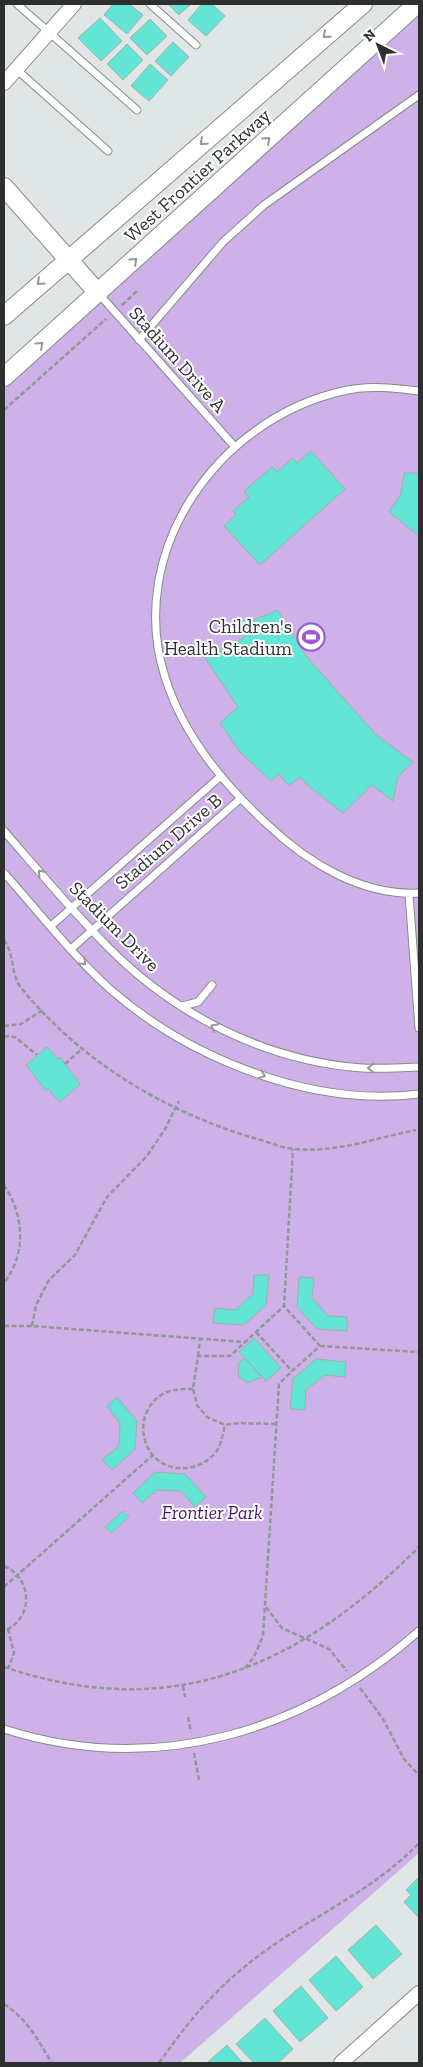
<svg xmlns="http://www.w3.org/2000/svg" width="423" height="2067" font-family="'Zilla Slab',serif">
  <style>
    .green { fill: #cdb1e8 }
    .building { fill: #63e5d6; stroke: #a6aeac }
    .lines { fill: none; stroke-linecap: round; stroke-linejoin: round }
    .service-casing { stroke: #848b8a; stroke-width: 9 }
    .minor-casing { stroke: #848b8a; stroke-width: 16 }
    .tertiary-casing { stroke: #848b8a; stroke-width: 20 }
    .path { stroke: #929796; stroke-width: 2.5; stroke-dasharray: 5 2.5; stroke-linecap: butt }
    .service { stroke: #fff; stroke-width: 7 }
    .minor { stroke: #fff; stroke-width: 14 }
    .tertiary { stroke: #fff; stroke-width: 18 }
    .oneway { stroke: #969897 }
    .labels { text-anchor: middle; stroke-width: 4; stroke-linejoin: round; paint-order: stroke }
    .street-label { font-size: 19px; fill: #2d302f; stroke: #fff }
    .poi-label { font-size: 19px; fill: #2d302f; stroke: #fff; text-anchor: end }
    .park-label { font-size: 19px; font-style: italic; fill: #4b146f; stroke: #fff }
  </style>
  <rect width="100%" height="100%" fill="#dfe6e5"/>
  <path class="green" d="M419,6v1847l-239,210h-176v-1685z"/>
  <path class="building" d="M113,4h16l14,11 -16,19 -23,-19z
    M168,4h23l-12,11z
    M202,4h10l13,12 -19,20 -18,-16z
    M100,18l22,23 -21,20 -23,-23z
    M150,19l17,17 -20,19 -17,-17z
    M173,42l16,15 -18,19 -16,-15z
    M127,44l16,16 -20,20 -16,-16z
    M150,64l18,16 -19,21 -18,-15z
    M311,451l34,38 -85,76 -36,-39 12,-11 -3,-4 16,-14 -5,-6 28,-24 5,5 16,-14 4,5z
    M404,473h15v63l-30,-24 12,-18z
    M278,610l28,46 70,79 37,27 -15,15 -5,24 -21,-16 -29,28 -37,-29 -6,-7 -11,9 -10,-12 -8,7 -31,-29 -20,-29 18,-16 -33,-49 40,-21 -12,-17h21z
    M47,1047l11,12 2,-2 20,27 -20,18 -12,-13 -2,2 -20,-26z
    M254,1275h15l-3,30 -22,20 -31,-2 2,-15 20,2 18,-16z
    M299,1277l15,1 -2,20 16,18 19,1v14l-30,-2 -20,-22z
    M254,1338l27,30 -15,13 -27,-29z
    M245,1358l17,19 -15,6 -9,-7 1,-13z
    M316,1359l30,3 -1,15 -20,-2 -19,15 -1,20 -15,-1 3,-30z
    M117,1397l20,24 -2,28 -23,21 -10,-10 17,-14 1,-23 -13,-17z
    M155,1472l30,2 21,23 -11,10 -14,-16 -24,-1 -15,13 -9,-10z
    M123,1511l6,6 -18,16 -6,-6z
    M419,1877v41l-15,-16 7,-7 -5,-5z
    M376,1925l26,29 -29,25 -25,-29z
    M336,1956l27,31 -27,24 -27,-31z
    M301,1986l27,32 -28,24 -27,-31z
    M265,2018l28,31 -15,14h-24l-18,-19z
    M227,2045l16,18h-36z"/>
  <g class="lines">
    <g class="service-casing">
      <path id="service" d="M17,4l120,106
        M150,4l46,41
        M16,69l92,82
        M99,294l136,153
        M139,340l84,-98 41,-37 155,-110
        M419,391c-25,-3 -51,-6 -76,0 -125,28 -218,160 -178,286 18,58 58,107 103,148 40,38 94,71 151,68
        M4,831c34,39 67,79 104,116 67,68 158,114 254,121 19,1 38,0 57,-1
        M4,873c35,39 68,82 107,117 81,70 201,117 308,104
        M409,894l10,134
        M51,926l170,-150
        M71,949l170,-151
        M182,1006l16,-4 14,-17
        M4,1729c150,48 299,4 415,-98"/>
    </g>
    <g class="minor-casing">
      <path id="minor" d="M4,83l70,-79
        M341,2063l78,-70"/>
    </g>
    <g class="tertiary-casing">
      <path id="tertiary" d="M4,187l94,106
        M4,316l359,-312
        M4,377l413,-373"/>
    </g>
    <path class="path" d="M122,305l15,-14
      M4,410l102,-91
      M4,940c11,14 6,35 18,49 59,72 143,123 232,149 12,3 27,10 40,11 43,4 81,-11 122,-19
      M4,1026l17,-2 22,-14
      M4,1036l11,1 22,18
      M65,1064l18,-16
      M4,1185c20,30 23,68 0,98
      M4,1326h28l213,16
      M32,1326l4,-21 13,-25 26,-25 32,-58 40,-41 18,-27 14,-28
      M256,1332l36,39 28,-25 -36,-40
      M320,1346l99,6
      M198,1356l2,-17
      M193,1389c-8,0 -18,0 -26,3 -28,12 -32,50 -8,69 19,14 49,7 60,-14 3,-7 4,-14 6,-22
      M276,1424l-38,-1 -13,2 -18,-8 -10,-12 -4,-16 5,-33h32l54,-50 9,-157
      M4,1566c29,12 30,53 0,65
      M4,1587l149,-132
      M266,1607l16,21 47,21 18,22
      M8,1629l6,24 -6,16
      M4,1667c168,57 295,0 415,-120
      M245,1668l9,-11 9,-21 16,-252 13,-13
      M183,1686l2,11
      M360,1688l23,31 21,40 15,16
      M188,1717l3,15
      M194,1753l5,27
      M4,2004c23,15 34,36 48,59
      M159,2063c35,-50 65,-84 116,-119 49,-33 103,-58 144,-101"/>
    <use href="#service" class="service"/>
    <use href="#minor" class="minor"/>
    <use href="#tertiary" class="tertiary"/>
  </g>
  <defs><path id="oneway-chevron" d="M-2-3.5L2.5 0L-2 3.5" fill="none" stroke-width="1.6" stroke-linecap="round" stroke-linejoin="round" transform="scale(1.25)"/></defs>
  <g class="oneway">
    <use href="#oneway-chevron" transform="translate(326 35) rotate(139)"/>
    <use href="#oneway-chevron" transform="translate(267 140) rotate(-42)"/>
    <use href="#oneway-chevron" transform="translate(203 142) rotate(139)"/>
    <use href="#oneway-chevron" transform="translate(134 261) rotate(-42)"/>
    <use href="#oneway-chevron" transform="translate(40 282) rotate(138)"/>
    <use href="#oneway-chevron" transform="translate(40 345) rotate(-42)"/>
    <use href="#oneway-chevron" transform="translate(41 873) rotate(-132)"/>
    <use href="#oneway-chevron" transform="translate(83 962) rotate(47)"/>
    <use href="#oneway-chevron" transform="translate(214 1027) rotate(-152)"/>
    <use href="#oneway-chevron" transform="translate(371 1068) rotate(-179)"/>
    <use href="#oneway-chevron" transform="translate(262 1075) rotate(19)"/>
  </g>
  <defs>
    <g id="stadium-ring" transform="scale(1.4375)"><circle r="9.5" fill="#fff" stroke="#9c5ad0" stroke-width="1.5"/><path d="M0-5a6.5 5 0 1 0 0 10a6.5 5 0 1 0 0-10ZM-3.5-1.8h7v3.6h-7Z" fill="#9c5ad0"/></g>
  </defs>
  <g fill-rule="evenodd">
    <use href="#stadium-ring" x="311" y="637"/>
  </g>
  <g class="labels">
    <g class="street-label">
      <text transform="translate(197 175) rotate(-42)" y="7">West Frontier Parkway</text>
      <text transform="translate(178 359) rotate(48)" y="7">Stadium Drive A</text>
      <text transform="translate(168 841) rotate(-41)" y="7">Stadium Drive B</text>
      <text transform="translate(115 926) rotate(45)" y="7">Stadium Drive</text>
    </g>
    <g class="poi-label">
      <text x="292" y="633">Children's<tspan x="292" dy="22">Health Stadium</tspan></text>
    </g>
    <g class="park-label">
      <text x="212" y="1519">Frontier Park</text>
    </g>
  </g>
  <rect width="423" height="2067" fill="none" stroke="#2d302f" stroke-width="10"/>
  <g transform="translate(378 45) rotate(318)" stroke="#ffffff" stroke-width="4" paint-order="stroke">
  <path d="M0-4L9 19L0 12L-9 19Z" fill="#2d302f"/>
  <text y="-8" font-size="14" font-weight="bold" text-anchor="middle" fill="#2d302f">N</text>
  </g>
</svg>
